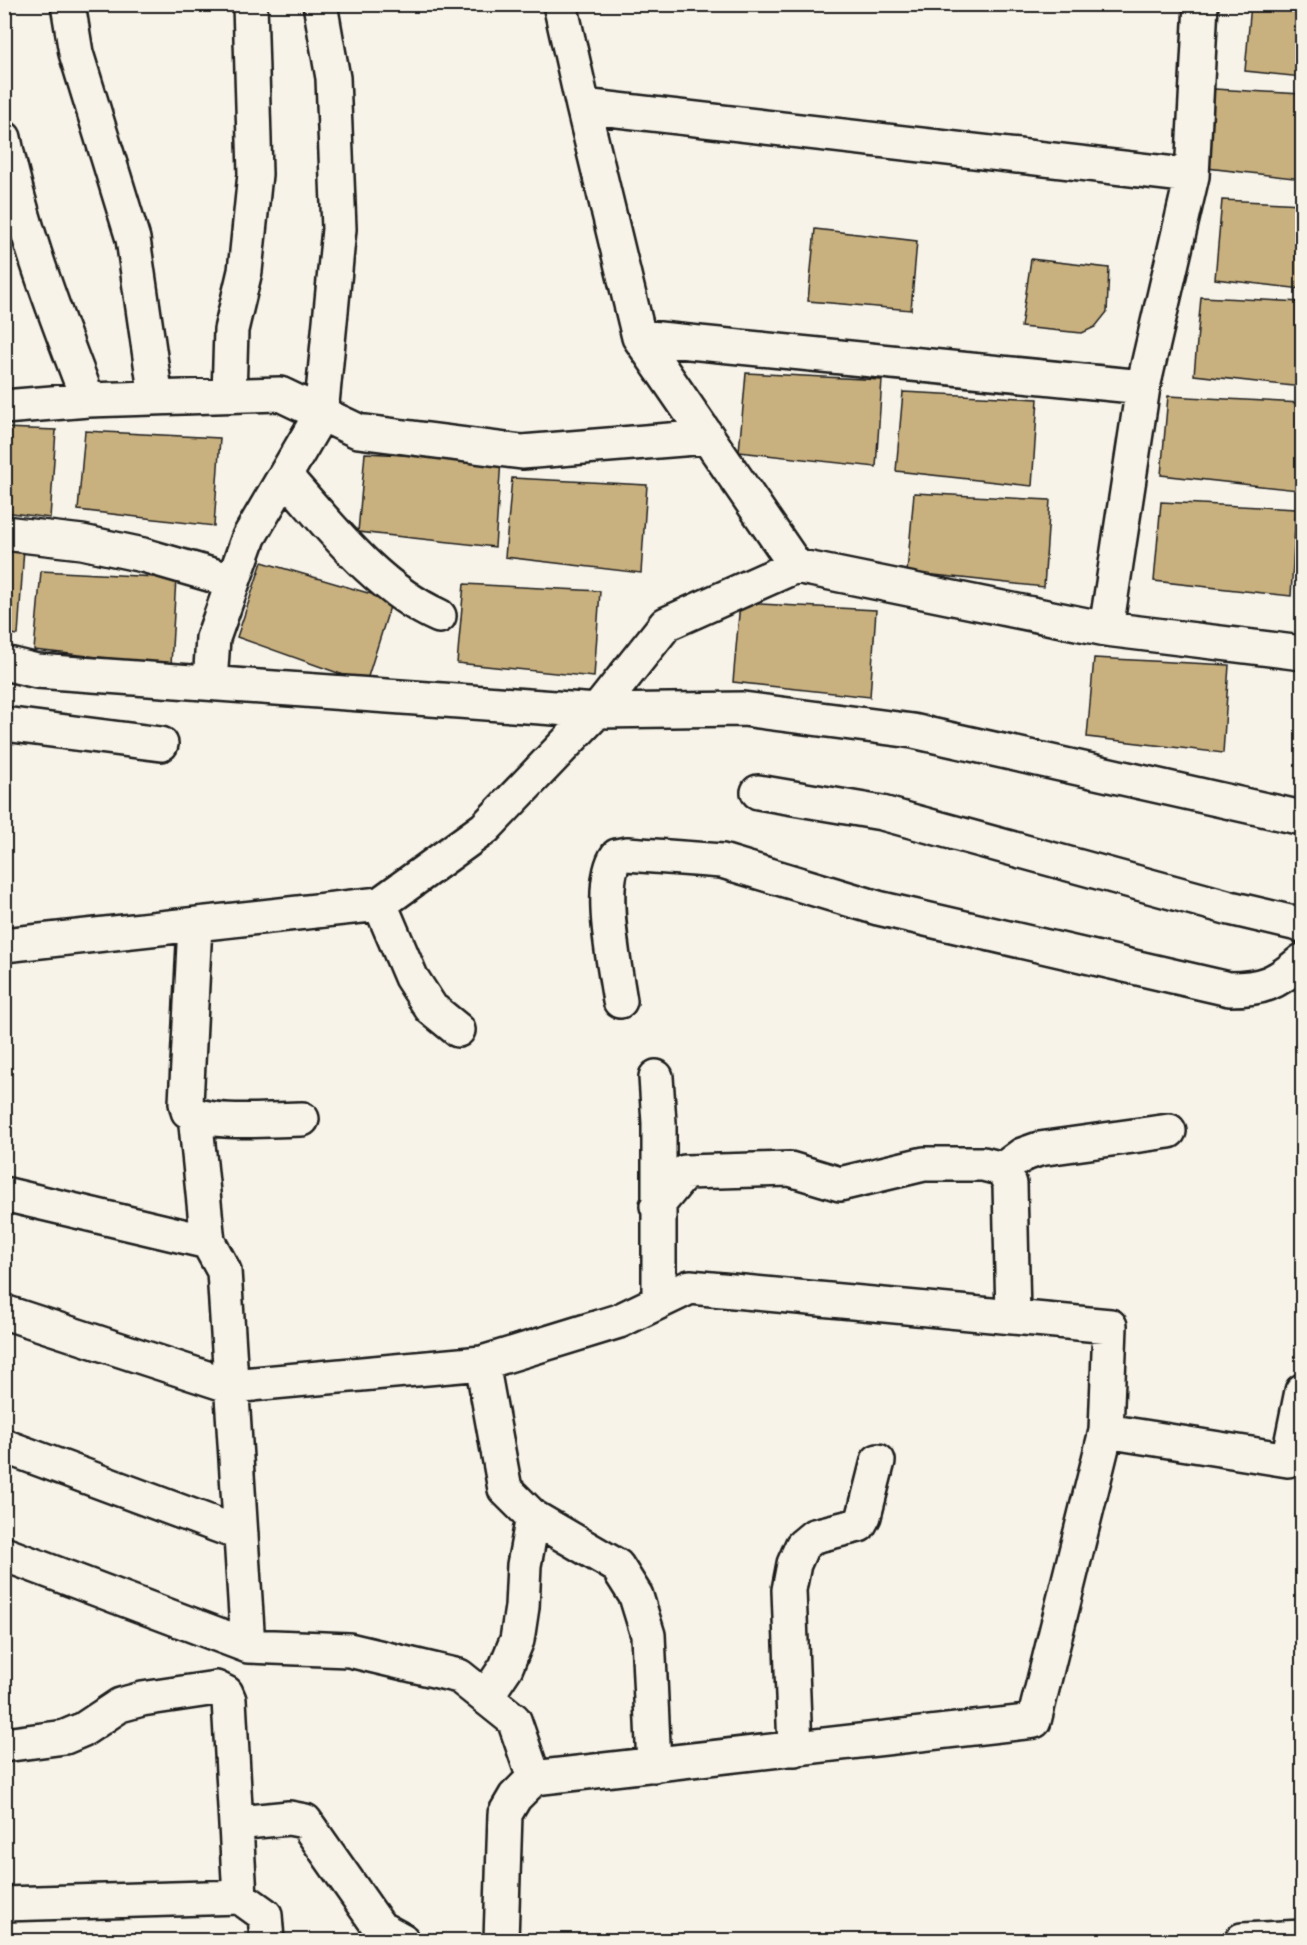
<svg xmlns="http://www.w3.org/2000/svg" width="1307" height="1945" font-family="Dekko,sans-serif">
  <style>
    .building { fill: #c8b07f; stroke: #1c1c1c; stroke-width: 1.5 }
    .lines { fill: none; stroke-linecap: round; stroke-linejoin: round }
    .street-casing { stroke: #1c1c1c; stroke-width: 38 }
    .street { stroke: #f7f3e8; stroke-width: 33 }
  </style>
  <rect width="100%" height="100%" fill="#f7f3e8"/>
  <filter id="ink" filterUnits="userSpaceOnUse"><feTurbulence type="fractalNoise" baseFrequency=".0167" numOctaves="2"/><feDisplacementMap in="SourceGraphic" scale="12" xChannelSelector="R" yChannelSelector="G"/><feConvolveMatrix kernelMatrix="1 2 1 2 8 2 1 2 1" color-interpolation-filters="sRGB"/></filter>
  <g filter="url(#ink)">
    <path class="building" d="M1251,4h51v73l-57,-6z
      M1214,89l88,5v85l-95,-11z
      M1222,200l80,4v85l-87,-10z
      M815,229l102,12 -6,69 -103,-9z
      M1031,259l78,9 -2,44 -12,15 -13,6 -61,-6z
      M1201,297l101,5v85l-108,-12z
      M746,373l136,7 -6,87 -137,-15z
      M903,392l135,7 -6,87 -136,-15z
      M1168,396l134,7 -4,87 -137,-15z
      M4,428l52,2 -6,88 -46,-6z
      M85,431l135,7 -6,88 -136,-16z
      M365,453l136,7 -6,87 -137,-15z
      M512,478l135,7 -6,88 -136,-16z
      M914,493l136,7 -6,87 -137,-15z
      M1161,502l135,7 -5,87 -137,-15z
      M4,547l20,1 -6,87 -14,-2z
      M262,562l130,38 -26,83 -129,-46z
      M41,571l135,7 -5,87 -137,-15z
      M464,584l136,7 -6,86 -137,-14z
      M740,603l136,7 -6,87 -137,-15z
      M1094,658l135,7 -6,88 -136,-16z"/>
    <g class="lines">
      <g class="street-casing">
        <path id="street" d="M68,4l8,49 57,186 23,159
          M560,4l23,102
          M4,138c18,91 51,176 84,262
          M639,337l504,50
          M229,395l2,-65 14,-59 10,-97 -5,-170
          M4,407l84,-7 192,-6 78,37 164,21 185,-15
          M285,476c45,50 91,112 154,140
          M4,533l78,9 61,13 90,26
          M796,566l-157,-229 -56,-231 609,70
          M1106,629l37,-242 49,-211 9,-172
          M4,663l33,8 560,40 69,-87 130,-58 310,63 196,24
          M210,683l3,-45 36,-101 72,-123 18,-185 -6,-151 -13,-74
          M4,724l157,20
          M758,792l124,21 348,95 72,17
          M380,904l31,73 20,31 27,22
          M195,925l-9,178 2,8c23,15 85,8 114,8
          M4,945l376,-41 105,-76 112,-117 146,-2 170,22 389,87
          M620,1001c-5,-33 -23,-118 -3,-145l10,-2 95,7 156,47 351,81c34,0 47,-6 73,-28
          M656,1077l3,46v179
          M195,1115l13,127
          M1003,1169l19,-14 17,-6 130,-18
          M4,1194l204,48 16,29 24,375 -244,-92
          M657,1206l28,-34 105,-3 50,15 84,-20h59l20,5 7,15 3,132
          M4,1312l227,74 251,-23 137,-42 71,-34 420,39 -4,105 -72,290 -500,57 -19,19 -10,17 -4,126
          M482,1363l23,126 28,28 84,49 19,30 12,39 6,130
          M1106,1431l182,29 14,-69
          M4,1446l237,88
          M248,1646l101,4 110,26 55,44 20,58
          M486,1697l20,-30 11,-27 5,-33 2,-42 9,-48
          M4,1745l61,-8 19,-8 36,-24 22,-6 74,-11 10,5 3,7 11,197
          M795,1749l-6,-159 5,-26 8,-18 12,-10 45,-11 5,-9 14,-55
          M236,1823l53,-5 16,3 75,107 22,12
          M4,1904l236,-7 25,18 2,25
          M1242,1940l60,-3"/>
      </g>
      <use href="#street" class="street"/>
    </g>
  </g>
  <rect width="1307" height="1945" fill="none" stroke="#f7f3e8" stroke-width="24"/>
  <rect x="12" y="12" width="1283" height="1921" fill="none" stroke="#1c1c1c" stroke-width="2" filter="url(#ink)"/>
</svg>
